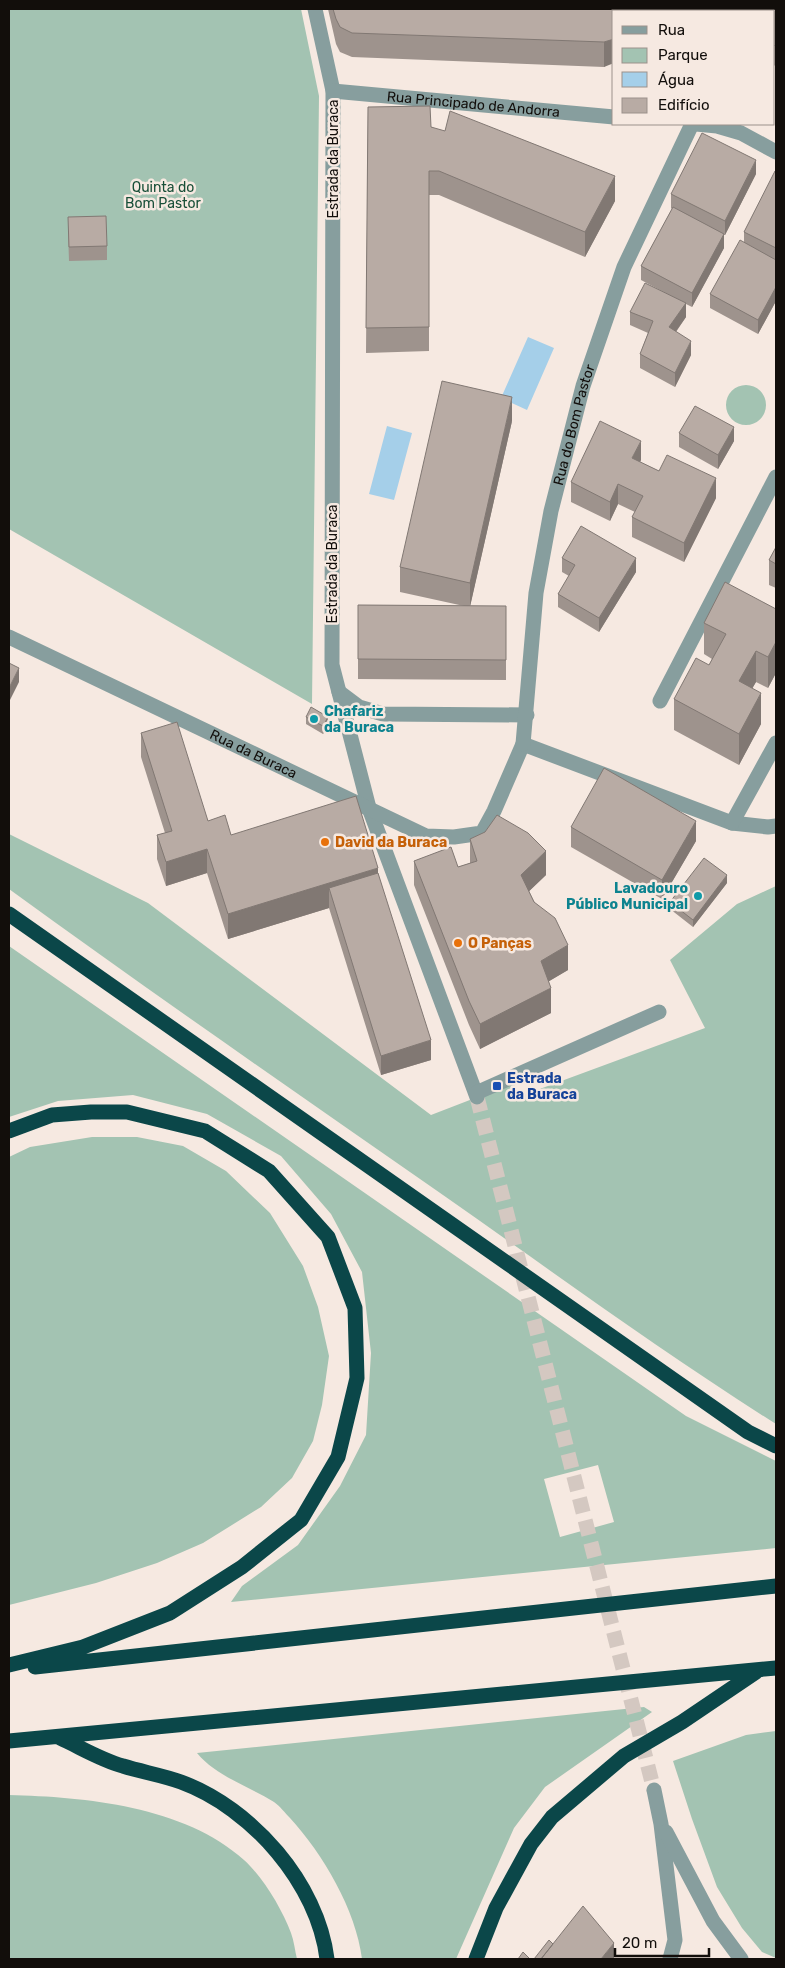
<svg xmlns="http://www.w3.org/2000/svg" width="785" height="1968" font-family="Rubik,sans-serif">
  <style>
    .green { fill: #a3c3b2; fill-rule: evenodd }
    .water { fill: #a5cfe9 }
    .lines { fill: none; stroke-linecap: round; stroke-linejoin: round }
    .minor-tunnel { stroke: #d4c8c1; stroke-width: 15; stroke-dasharray: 15 8; stroke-linecap: butt }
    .minor { stroke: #879e9e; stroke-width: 15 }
    .highway { stroke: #0b4749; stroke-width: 15 }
    .wall { fill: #9e938d }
    .shaded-wall { fill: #817873 }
    .building { fill: #b8aba4; stroke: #817873 }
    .culture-dot { fill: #0f9aa8; stroke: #f6e9e1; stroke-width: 2 }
    .food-dot { fill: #e8710a; stroke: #f6e9e1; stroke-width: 2 }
    .transit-dot { fill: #1a4fb4; stroke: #f6e9e1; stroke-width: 2 }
    .labels { text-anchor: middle; stroke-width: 5; stroke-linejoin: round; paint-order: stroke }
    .street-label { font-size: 14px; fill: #120e0b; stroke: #f6e9e1 }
    .park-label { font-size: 14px; fill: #184f38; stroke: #f6e9e1 }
    .culture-label { font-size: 14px; font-weight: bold; fill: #0d838f; stroke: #f6e9e1; text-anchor: start }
    .food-label { font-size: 14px; font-weight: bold; fill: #c56008; stroke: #f6e9e1; text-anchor: start }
    .transit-label { font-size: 14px; font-weight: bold; fill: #164399; stroke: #f6e9e1; text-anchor: start }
  </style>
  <rect width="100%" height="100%" fill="#f6e9e1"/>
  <path class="green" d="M9,9h292l18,87 -7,608 -303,-175z
    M726 405a20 20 0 1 1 40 0a20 20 0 1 1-40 0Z
    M9,834l139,69 283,212 83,-32 4,14 187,-69 -35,-68 67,-56 39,-18v538c-114,-72 -223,-152 -333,-229 -145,-101 -291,-202 -434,-306z
    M9,946l677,470 90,45v87l-545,54 11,-16 56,-41 42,-59 26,-51 5,-82 -9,-81 -31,-58 -50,-58 -74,-42 -74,-19 -75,6 -49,16zM598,1465l16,57 -54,15 -16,-58z
    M92,1137h45l46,9 43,25 44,42 33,53 15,41 11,49 -7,49 -9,36 -21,37 -31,29 -58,36 -46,20 -61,20 -87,22v-448l21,-10z
    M644,1707l8,5 -107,75 -31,41 -58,131h-94c-6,-49 -39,-105 -72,-141 -5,-5 -10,-12 -16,-16 -26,-16 -58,-26 -77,-49z
    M776,1731v227l-14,-6 -20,-24 -25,-41 -25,-68 -19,-58 73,-26z
    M9,1795c76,2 175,11 235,65 19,17 38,49 47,73 3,8 4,18 6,26h-288z"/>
  <path class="water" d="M528,337l26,11 -27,62 -26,-12z
    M387,426l25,7 -18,67 -25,-6z"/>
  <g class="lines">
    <path class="minor-tunnel" d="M477,1097l177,693"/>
    <g class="minor">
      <path d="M315,9l18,82 -1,574 37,143 108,289"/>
      <path d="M762,11l2,-2"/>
      <path id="s1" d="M333,91l281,26"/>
      <path d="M696,124l21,2 24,7 35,19"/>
      <path id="s2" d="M9,637l417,199 28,1 28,-4 12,-22 29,-67 209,79 36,4 8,-1"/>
      <path d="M339,692l20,15 24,7 144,1"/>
      <path d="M660,701l116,-224"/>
      <path id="s3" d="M523,744l13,-151 15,-82 32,-125 41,-119 68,-143"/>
      <path d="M732,823l44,-80"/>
      <path d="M476,1093l183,-81"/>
      <path d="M654,1790l7,34 14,116 -5,19"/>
      <path d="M666,1832l47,89 28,38"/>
    </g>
    <path class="highway" d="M9,914l739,518 28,14
      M9,1131l43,-16 39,-3h36l78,19 64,40 59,66 27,71 2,70 -19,79 -37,63 -59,47 -72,46 -87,34 -74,18
      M35,1667l741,-81
      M60,1738c20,9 41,22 63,28 19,6 39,9 58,16 71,26 137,102 146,177
      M9,1741l767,-73
      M476,1959l20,-51 35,-64 21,-27 72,-61 58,-34 74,-50"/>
  </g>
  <path class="wall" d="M328,9h360l1,2 -85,56 -252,-10 -12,-5 -4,-8z
    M776,9v58l-2,-2v-54z
    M368,107l63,20 184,74 -30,56 -146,-62h-10v156l-63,2z
    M776,171v130l-18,33 -48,-26v-14l34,-52v-10z
    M756,174l-31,61h-1v13l-32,59 -6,-3v13l-10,15 15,23 -16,32 -35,-19v-14l8,-21 -18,-8v-13l41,-16 -30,-16v-14l31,-57 -1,-1v-14z
    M68,231l39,15v14l-38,1z
    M512,421l-42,185h36v74l-148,-1v-74l106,1 -64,-14v-25z
    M679,433l55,8 -16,28 -39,-22z
    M641,460l-1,2 76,36 -32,64 -52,-25v-20l3,-5 -17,-8 -8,17 -39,-19v-20z
    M776,547v41l-7,-3v-25z
    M562,558l74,14 -37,60 -41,-25v-13l11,-18 -7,-4z
    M776,609v64l-8,15 -12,-6 -4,6 9,36 -22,41 -65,-35v-31l35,-34 3,-6 -8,-5v-31z
    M306,717l22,7 -5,10 -17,-10z
    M141,733l67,88 23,14 147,38 53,187 -50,15 -52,-167 -101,31 -21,-66 -41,13 -9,-27v-24l8,-2 -24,-76z
    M571,827l125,14 -34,58 -91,-52z
    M470,839l76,36 -17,16 39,79 -19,11 2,32 -71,36 -11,-24 -55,-140v-24l44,6 12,-4z
    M727,883l-34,44 -23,-18v-7z"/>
  <path class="shaded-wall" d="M614,39v24l-10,4v-25z
    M756,160v14l-31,61v-14z
    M615,176v25l-30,56v-25z
    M724,234v14l-32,59v-14z
    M776,287v14l-18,33v-14z
    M686,303v14l-17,24v-14z
    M691,341v14l-16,32v-14z
    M512,397v24l-42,186v-24z
    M734,427v14l-16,28v-14z
    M641,441v19l-9,18v-20z
    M716,478v20l-32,64v-19z
    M618,484v20l-8,17v-19z
    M636,558v14l-37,60v-14z
    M776,642v31l-8,15v-31z
    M756,651v31l-17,30v-31z
    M19,668v14l-10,20v-14z
    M761,693v31l-22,41v-31z
    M328,717v7l-5,10v-8z
    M696,821v20l-34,58v-19z
    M207,849v24l-41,13v-24z
    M546,851v24l-25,24v-24z
    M378,868v24l-49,-4v20l-101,31v-25z
    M727,875v8l-34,44v-7z
    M568,945v25l-27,16v-25z
    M551,988v25l-71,36v-25z
    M431,1040v20l-50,15v-19z
    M614,1943v16h-13z"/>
  <path class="building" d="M333,9h355l1,1 -3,1h-72v28l-10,3 -252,-9 -12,-6 -4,-8z
    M772,9h4v38l-2,-2v-34h-4z
    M430,106l1,21 14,4 5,-20 165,65 -30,56 -146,-61h-10v156l-63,1 2,-221z
    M702,133l54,27 -31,61 -54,-27z
    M775,171h1v77l-32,-16z
    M673,207l51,27 -32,59 -51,-27z
    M106,216l1,30 -38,1 -1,-30z
    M740,240l36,20v27l-18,33 -48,-26z
    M645,283l41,20 -17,24 22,14 -16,32 -35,-19 13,-33 -23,-9z
    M442,381l70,16 -42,186 -70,-16z
    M695,406l39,21 -16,28 -39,-22z
    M600,421l41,20 -9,17 27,13 8,-16 49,23 -32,65 -52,-26 11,-21 -25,-12 -8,18 -39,-20z
    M581,526l55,32 -37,60 -41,-24 17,-29 -13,-7z
    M776,547v17l-7,-4z
    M725,582l51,27v33l-8,15 -12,-6 -17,30 22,12 -22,41 -65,-35 22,-41 13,7 17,-31 -22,-11z
    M358,605l148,1v54l-148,-1z
    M9,663l10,5 -10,20z
    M311,707l17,10 -5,9 -17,-9z
    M177,722l31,99 17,-6 6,20 125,-39 22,72 -150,46 -21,-65 -41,13 -9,-27 15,-4 -31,-98z
    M604,768l92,53 -34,59 -91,-53z
    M497,815l31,18 18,18 -25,24 13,27 21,16 13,27 -27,16 10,27 -71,36 -11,-23 -55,-140 37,-14 7,20 19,-6 -7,-22 15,-7z
    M704,858l23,17 -34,45 -23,-18z
    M378,873l53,167 -50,16 -52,-168z
    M583,1906l31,37 -13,16h-60z
    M549,1940l4,4 -12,15h-7z
    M523,1952l7,7h-12z"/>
  <g class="culture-dot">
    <circle cx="314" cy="719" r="5"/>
    <circle cx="698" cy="896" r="5"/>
  </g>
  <g class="food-dot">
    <circle cx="325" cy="842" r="5"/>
    <circle cx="458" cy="943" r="5"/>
  </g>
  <rect class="transit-dot" x="492" y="1081" width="10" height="10" rx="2.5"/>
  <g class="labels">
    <g class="street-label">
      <text dy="5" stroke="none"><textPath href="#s1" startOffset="141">Rua Principado de Andorra</textPath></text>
      <text transform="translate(333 159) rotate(-90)" y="5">Estrada da Buraca</text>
      <text dy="5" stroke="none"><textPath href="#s3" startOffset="324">Rua do Bom Pastor</textPath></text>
      <text transform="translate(332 564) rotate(-90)" y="5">Estrada da Buraca</text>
      <text dy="5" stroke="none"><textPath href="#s2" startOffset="271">Rua da Buraca</textPath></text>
    </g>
    <g class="park-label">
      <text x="163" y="192">Quinta do<tspan x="163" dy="16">Bom Pastor</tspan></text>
    </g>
    <g class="culture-label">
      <text x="324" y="716">Chafariz<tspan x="324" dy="16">da Buraca</tspan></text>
      <text x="688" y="893" text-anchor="end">Lavadouro<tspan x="688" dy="16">Público Municipal</tspan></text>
    </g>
    <g class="food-label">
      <text x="335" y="847">David da Buraca</text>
      <text x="468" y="948">O Panças</text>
    </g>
    <g class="transit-label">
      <text x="507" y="1083">Estrada<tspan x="507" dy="16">da Buraca</tspan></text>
    </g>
  </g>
  <rect width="785" height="1968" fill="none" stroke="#120e0b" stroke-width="20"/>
  <rect x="612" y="10" width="162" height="115" fill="#f6e9e1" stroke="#9b918b"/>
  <rect x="622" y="26" width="25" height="8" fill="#879e9e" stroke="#9b918b"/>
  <text x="658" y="35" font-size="15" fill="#120e0b">Rua</text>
  <rect x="622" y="48" width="25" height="15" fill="#a3c3b2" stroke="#9b918b"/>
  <text x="658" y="60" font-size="15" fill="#120e0b">Parque</text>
  <rect x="622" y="72" width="25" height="15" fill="#a5cfe9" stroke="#9b918b"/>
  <text x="658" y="85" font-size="15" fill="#120e0b">Água</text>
  <rect x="622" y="98" width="25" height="15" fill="#b8aba4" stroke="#9b918b"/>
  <text x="658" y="110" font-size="15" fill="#120e0b">Edifício</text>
  <path d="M615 1948v8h94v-8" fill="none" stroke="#120e0b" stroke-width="2.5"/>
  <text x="622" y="1948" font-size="15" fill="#120e0b" stroke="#f6e9e1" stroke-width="4" paint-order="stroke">20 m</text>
</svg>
